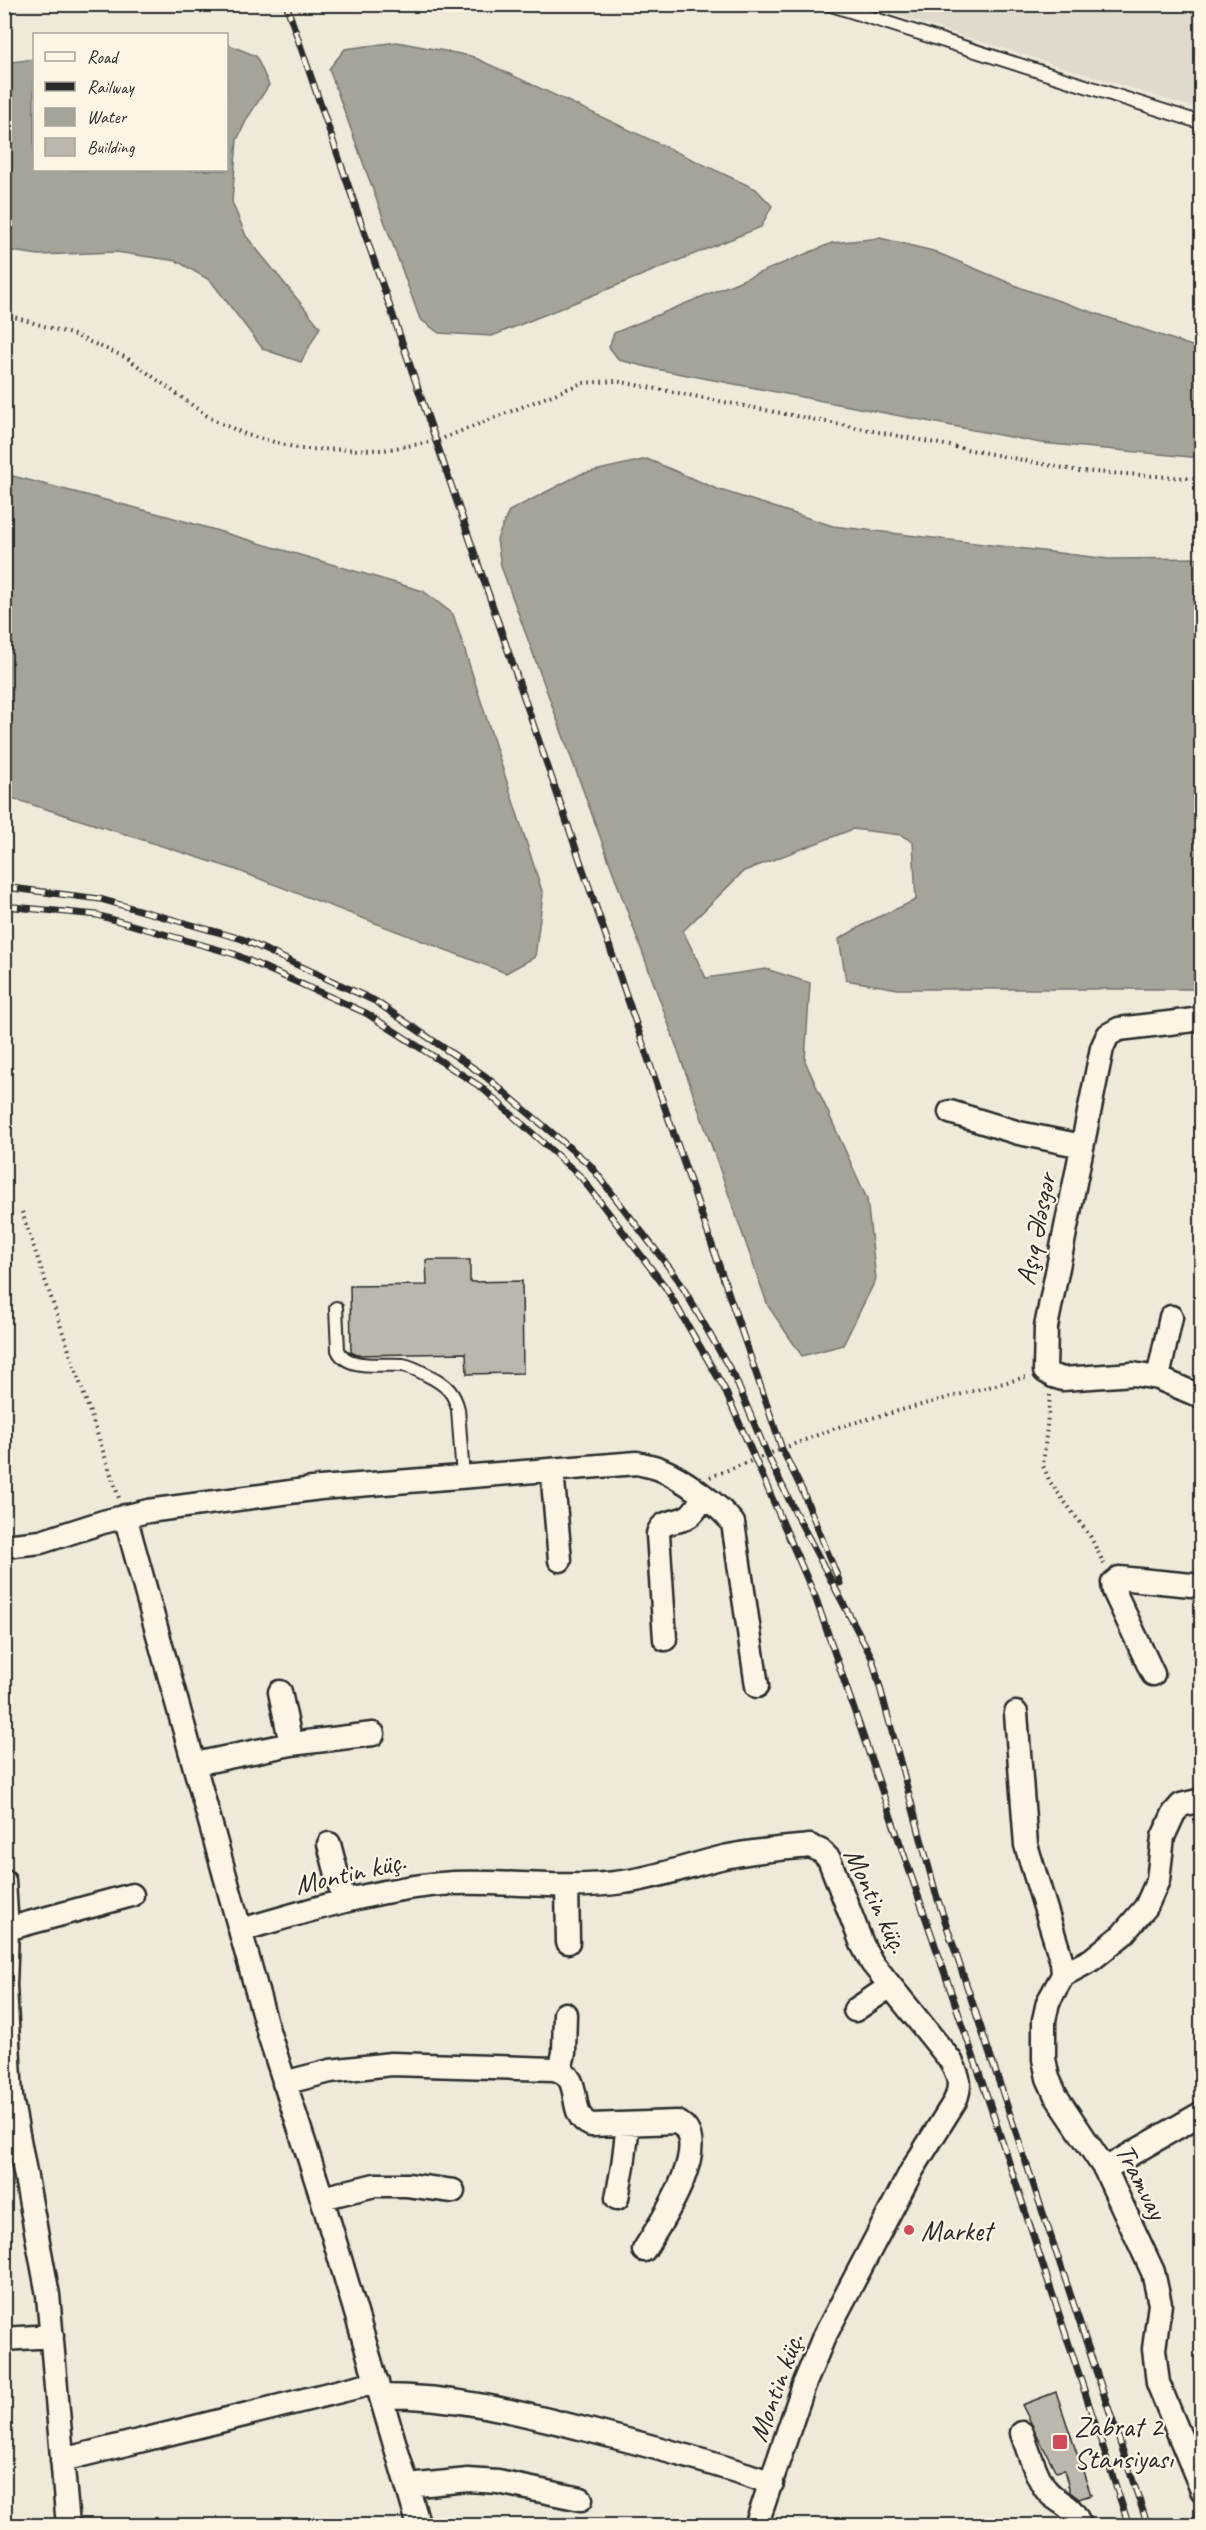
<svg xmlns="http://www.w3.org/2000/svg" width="1206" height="2530" font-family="Caveat,sans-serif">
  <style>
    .built { fill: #e0dacc }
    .water { fill: #a6a399; stroke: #75736d; stroke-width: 1.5 }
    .building { fill: #bcb7ac; stroke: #2b2b2b; stroke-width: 1.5 }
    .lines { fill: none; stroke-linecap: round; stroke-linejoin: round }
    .service-casing { stroke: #2b2b2b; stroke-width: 16 }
    .minor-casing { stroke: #2b2b2b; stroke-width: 27 }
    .path { stroke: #2b2b2b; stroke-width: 4; stroke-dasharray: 1.5 4.5; stroke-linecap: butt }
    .service { stroke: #fcf5e5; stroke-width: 12 }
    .minor { stroke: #fcf5e5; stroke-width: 22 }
    .rail-casing { stroke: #2b2b2b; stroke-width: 7 }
    .rail { stroke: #fcf5e5; stroke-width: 4.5; stroke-dasharray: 14; stroke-linecap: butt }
    .poi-dot { fill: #d1495b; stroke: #fcf5e5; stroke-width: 2 }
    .labels { text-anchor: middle; stroke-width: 4.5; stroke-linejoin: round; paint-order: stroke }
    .street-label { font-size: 28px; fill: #2b2b2b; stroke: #fcf5e5 }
    .poi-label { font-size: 28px; fill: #2b2b2b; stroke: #fcf5e5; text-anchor: start }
  </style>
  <rect width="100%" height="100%" fill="#efe9da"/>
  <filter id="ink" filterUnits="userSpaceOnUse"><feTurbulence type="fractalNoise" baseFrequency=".0167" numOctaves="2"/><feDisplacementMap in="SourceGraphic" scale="12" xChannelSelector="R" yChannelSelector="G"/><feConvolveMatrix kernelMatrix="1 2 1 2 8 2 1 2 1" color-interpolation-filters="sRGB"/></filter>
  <g filter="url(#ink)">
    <path class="built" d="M863,5h338v105z"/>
    <path class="water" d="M397,42l74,14 285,133 16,17 -11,21 -269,109 -53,-3 -19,-14 -91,-250 16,-20z
      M227,44l29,12 13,29 -21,32 -11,23 -5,62 14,34 74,91 -19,35 -38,-13 -52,-68 -34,-20 -61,-9 -77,3 -34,-5v-187l29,-4v111h192z
      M880,238l53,13 91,38 177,60v109l-160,-15 -385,-74 -37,-9 -10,-13 5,-14 218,-90z
      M647,459l70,30 116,37 276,33 92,-1v431h-303l-52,-9 -7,-41 35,-20 42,-19 -3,-58 -12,-7 -48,-6 -109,42 -61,60 23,47 60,-9 44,14 -5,78 62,138 9,80 -33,66 -41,11 -34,-50 -103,-292 -164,-448 -4,-27 12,-28 72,-37z
      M5,474l162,42 256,75 30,23 90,280 -8,63 -29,16 -272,-104 -229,-73z"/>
    <path class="building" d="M426,1260h44v22l52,-1 1,92 -56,1 -1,-21 -109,2 -6,-3 -1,-66 77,-1z
      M1056,2392l35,103 -12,4 -9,-7 -6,-22 -8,2 -34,-67z"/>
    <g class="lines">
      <g class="service-casing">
        <path id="service" d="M828,4l374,119
          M336,1308l2,42c9,21 46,13 65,15 11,2 20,8 30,13 14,8 21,15 25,31l5,68"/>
      </g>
      <g class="minor-casing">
        <path id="minor" d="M1202,1019l-83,10 -11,6 -6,13 -56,279 -1,44 8,5 10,3 70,-5 25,4 44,19
          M950,1112l69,21 63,13
          M1158,1378l13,-61
          M552,1470l8,90
          M125,1516l144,518 53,164 97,328
          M4,1546l37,-4 62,-20 45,-11 172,-23 317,-25c8,2 16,3 23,6 22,9 59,36 73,54l24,163
          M665,1639l-7,-105c4,-15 18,-10 29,-17 7,-3 12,-14 17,-20
          M1153,1674l-39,-83 -1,-8 6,-5 83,8
          M280,1692l11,52
          M1016,1713l10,132 36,117 1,13
          M195,1764l96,-20 82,-10
          M1202,1800l-21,5 -7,8 -11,24 -5,43 -12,27 -24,28 -31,25 -28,15 -15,27 -4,18v39l4,19 8,18 49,73 48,103 7,32 -6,45 4,34 44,107
          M329,1844l15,57
          M4,1881l3,48 -2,57 6,111 37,198 20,231
          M567,1886l1,56
          M7,1929l125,-34
          M241,1930c70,-20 140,-43 213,-47 56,-2 112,7 169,-1 32,-4 65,-16 97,-24 29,-7 60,-9 90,-12l11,5 8,8 33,85 10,19 79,98c8,16 11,23 4,40l-43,69 -89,169 -19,46 -48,141
          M855,2010l34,-23
          M560,2070l4,-17 1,-39
          M284,2083l46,-12 61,-7 163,5c32,7 11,46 37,56l86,-3c39,19 -18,104 -33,128
          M1105,2169l97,-56
          M322,2198l53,-13h32l46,6
          M617,2198l6,-32 5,-42
          M4,2339l48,-3
          M382,2396c73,0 136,16 206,34 62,16 124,32 184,53
          M1022,2433c6,17 12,37 21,52 10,19 29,15 37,41
          M62,2460l315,-78
          M408,2486l60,-6 30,2 83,17"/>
      </g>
      <path class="path" d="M4,314l70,21 53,23 83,60 37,17 54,14 83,1 52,-9 146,-58 34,-2 463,90 123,8
        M22,1212l97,286
        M1050,1395l-7,71 7,16 40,54 14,28
        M710,1477l128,-50 188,-50"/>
      <use href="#service" class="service"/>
      <use href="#minor" class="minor"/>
      <g class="rail-casing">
        <path id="rail" d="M286,4l496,1445 21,43 37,91
          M4,887l96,12 142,40 133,62 110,75 105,89 88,114 57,99 32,76 28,58 77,146 64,236 212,632
          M4,906l93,9 137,39 132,59 115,74 100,90 85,111 58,100 92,211 174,506 139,421"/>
      </g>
      <use href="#rail" class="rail"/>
    </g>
  </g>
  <g class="poi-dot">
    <circle cx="909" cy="2230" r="6"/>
    <rect x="1052" y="2434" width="16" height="16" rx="3"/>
  </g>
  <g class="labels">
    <g class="street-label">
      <text transform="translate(1035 1229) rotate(-79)" y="10">Aşıq Ələsgər</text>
      <text transform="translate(350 1872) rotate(-13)" y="10">Montin küç.</text>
      <text transform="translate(877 1900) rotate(64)" y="10">Montin küç.</text>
      <text transform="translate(1142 2181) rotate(63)" y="10">Tramvay</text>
      <text transform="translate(775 2387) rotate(-70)" y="10">Montin küç.</text>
    </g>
    <g class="poi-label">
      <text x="921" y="2240">Market</text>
      <text x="1074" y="2436">Zabrat 2<tspan x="1074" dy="32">Stansiyası</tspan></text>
    </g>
  </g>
  <rect width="1206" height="2530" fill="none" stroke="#fcf5e5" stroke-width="24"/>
  <rect x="12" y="12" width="1182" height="2506" fill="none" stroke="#2b2b2b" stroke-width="2" filter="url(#ink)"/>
  <rect x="33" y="33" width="195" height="138" fill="#fcf5e5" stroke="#a8a49b" stroke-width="1.5"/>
  <rect x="45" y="52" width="30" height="9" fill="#fcf5e5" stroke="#a8a49b" stroke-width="1.5"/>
  <text x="87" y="63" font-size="18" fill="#2b2b2b">Road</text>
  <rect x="45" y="82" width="30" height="9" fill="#2b2b2b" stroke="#a8a49b" stroke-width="1.5"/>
  <text x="87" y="93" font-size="18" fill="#2b2b2b">Railway</text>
  <rect x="45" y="108" width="30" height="18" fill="#a6a399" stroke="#a8a49b" stroke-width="1.5"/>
  <text x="87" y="123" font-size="18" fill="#2b2b2b">Water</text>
  <rect x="45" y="138" width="30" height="18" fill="#bcb7ac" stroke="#a8a49b" stroke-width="1.5"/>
  <text x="87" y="153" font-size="18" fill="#2b2b2b">Building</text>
</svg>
